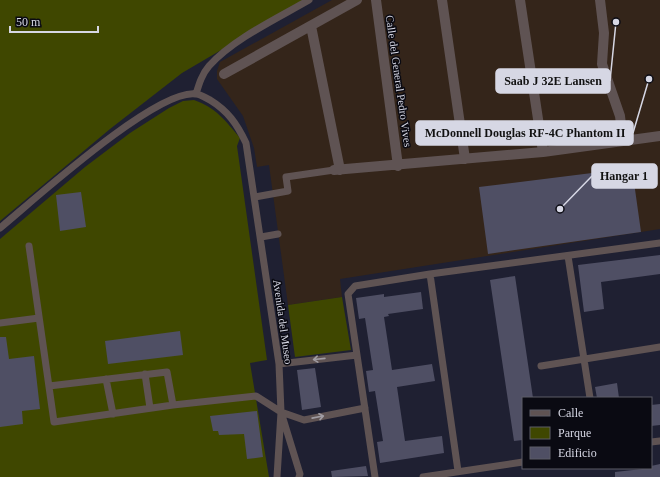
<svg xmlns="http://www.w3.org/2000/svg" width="660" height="477" font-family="'Times New Roman',serif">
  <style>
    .industrial { fill: #34251a }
    .green { fill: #3f4700 }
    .building { fill: #4f4f64 }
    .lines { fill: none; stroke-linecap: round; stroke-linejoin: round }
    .lane { stroke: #5f5353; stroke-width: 7 }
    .street { stroke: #5f5353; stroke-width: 10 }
    .oneway { stroke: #a09ca3 }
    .labels { text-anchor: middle; stroke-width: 3; stroke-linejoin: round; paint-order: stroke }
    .street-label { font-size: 11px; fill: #d6d7e4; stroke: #0a0a12 }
    .leader { fill: none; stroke: #d6d7e4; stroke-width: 1.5 }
    .callout-dot { fill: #d6d7e4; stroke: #0a0a12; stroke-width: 1.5 }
    .callout { fill: #d6d7e4; stroke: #d6d7e4; stroke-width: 1.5 }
    .callout-label { font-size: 12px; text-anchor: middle; font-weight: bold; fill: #111 }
  </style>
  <rect width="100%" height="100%" fill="#1f2032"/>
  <path class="industrial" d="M332,0h328v229l-320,50 2,18 -54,8 -19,-140 -12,2 -3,-19 -11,-32 -26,-37v-8l3,-9z"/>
  <path class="green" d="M0,0h306l-124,73 -72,56 -110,92z
    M194,100c21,7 32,21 46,38l-3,8 30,214 -17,3 19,114h-269v-238l85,-72 45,-34 39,-25 14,-7z
    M342,297l9,53 -56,7 -7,-52z"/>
  <path class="building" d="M632,168l9,64 -153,22 -9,-67z
    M81,192l5,35 -26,4 -4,-36z
    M660,255v19l-59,8 3,27 -20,3 -6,-47z
    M515,276l18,122h-10v42l-9,1 -24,-161z
    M421,292l2,17 -35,5 1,2 -5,1 8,53 40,-6 3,17 -38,6 8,54 37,-5 2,17 -64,10 -3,-21 6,-1 -8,-50 -6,1 -3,-21 7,-1 -8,-52 -6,1 -3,-21 28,-4v3z
    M180,331l3,24 -75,9 -3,-23z
    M0,337h6l3,22 25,-3 6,53 -18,2 1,13 -23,3z
    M315,368l6,39 -19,3 -5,-40z
    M617,383l2,15h-22l-2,-11z
    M660,404v21l-9,1v-21z
    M257,411l6,46 -16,2 -3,-25 -25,1 -1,-4h-5l-3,-15z
    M660,464v13h-45v-5l36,-4v-2z
    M366,466l2,10 -36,1 -1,-6z"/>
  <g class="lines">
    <path class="lane" d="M196,94c3,-10 6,-20 13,-28 24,-27 69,-48 100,-66
      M255,197l33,-6 -2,-14 48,-7
      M0,228c34,-28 157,-140 196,-134 4,0 10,4 14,6 18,11 27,24 36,43l33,221 2,48 19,62 -1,3
      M261,237l17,-3
      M29,246l25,176 119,-17 83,-9 25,16 -4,65
      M568,256l22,142
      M430,274l28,197
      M0,323l39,-5
      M279,364l78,-9
      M541,366l119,-19
      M145,374l5,34
      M106,379l7,35
      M49,386l118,-14 6,33
      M281,412l23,8 61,-12
      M651,442l9,-1
      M375,477l-27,-183 7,-8 75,-12 230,-31
      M423,477l100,-15"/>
    <path class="street" d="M376,0l22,166
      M442,0l23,159
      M520,0l23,152
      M600,0l4,33 -2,31 18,52 3,25
      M311,26l29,144
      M224,74l133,-74
      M334,170l209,-18 117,-16"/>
  </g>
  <defs><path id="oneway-shaft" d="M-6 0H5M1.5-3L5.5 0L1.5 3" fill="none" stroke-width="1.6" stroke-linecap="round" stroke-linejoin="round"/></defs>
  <g class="oneway">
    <use href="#oneway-shaft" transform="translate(319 359) rotate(174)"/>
    <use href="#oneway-shaft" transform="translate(318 417) rotate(-11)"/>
  </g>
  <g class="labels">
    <g class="street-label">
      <text transform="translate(399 81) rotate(82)" y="4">Calle del General Pedro Vives</text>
      <text transform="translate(283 322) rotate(82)" y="4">Avenida del Museo</text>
    </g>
  </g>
  <path class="leader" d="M616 22L610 81M649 79L633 133M560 209L592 176"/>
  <g class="callout-dot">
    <circle cx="616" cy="22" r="4"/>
    <circle cx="649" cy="79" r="4"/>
    <circle cx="560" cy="209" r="4"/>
  </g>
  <g class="callout">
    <rect x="496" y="69" width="114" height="24" rx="4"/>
    <rect x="416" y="121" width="217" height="24" rx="4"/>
    <rect x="592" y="164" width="65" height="24" rx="4"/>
  </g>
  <g class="callout-label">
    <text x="553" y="85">Saab J 32E Lansen</text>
    <text x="525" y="137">McDonnell Douglas RF-4C Phantom II</text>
    <text x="624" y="180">Hangar 1</text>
  </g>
  <rect x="522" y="397" width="130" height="72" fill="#0a0a12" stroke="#5c5c66"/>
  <rect x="530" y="410" width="20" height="6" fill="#5f5353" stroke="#5c5c66"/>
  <text x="558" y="417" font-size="12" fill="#d6d7e4">Calle</text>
  <rect x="530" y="427" width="20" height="12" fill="#3f4700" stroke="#5c5c66"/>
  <text x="558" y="437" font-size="12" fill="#d6d7e4">Parque</text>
  <rect x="530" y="447" width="20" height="12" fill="#4f4f64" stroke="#5c5c66"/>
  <text x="558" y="457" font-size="12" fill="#d6d7e4">Edificio</text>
  <path d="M10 26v6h88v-6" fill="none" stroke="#d6d7e4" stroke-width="2"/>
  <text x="16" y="26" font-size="12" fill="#d6d7e4" stroke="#0a0a12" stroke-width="3" paint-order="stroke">50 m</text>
</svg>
